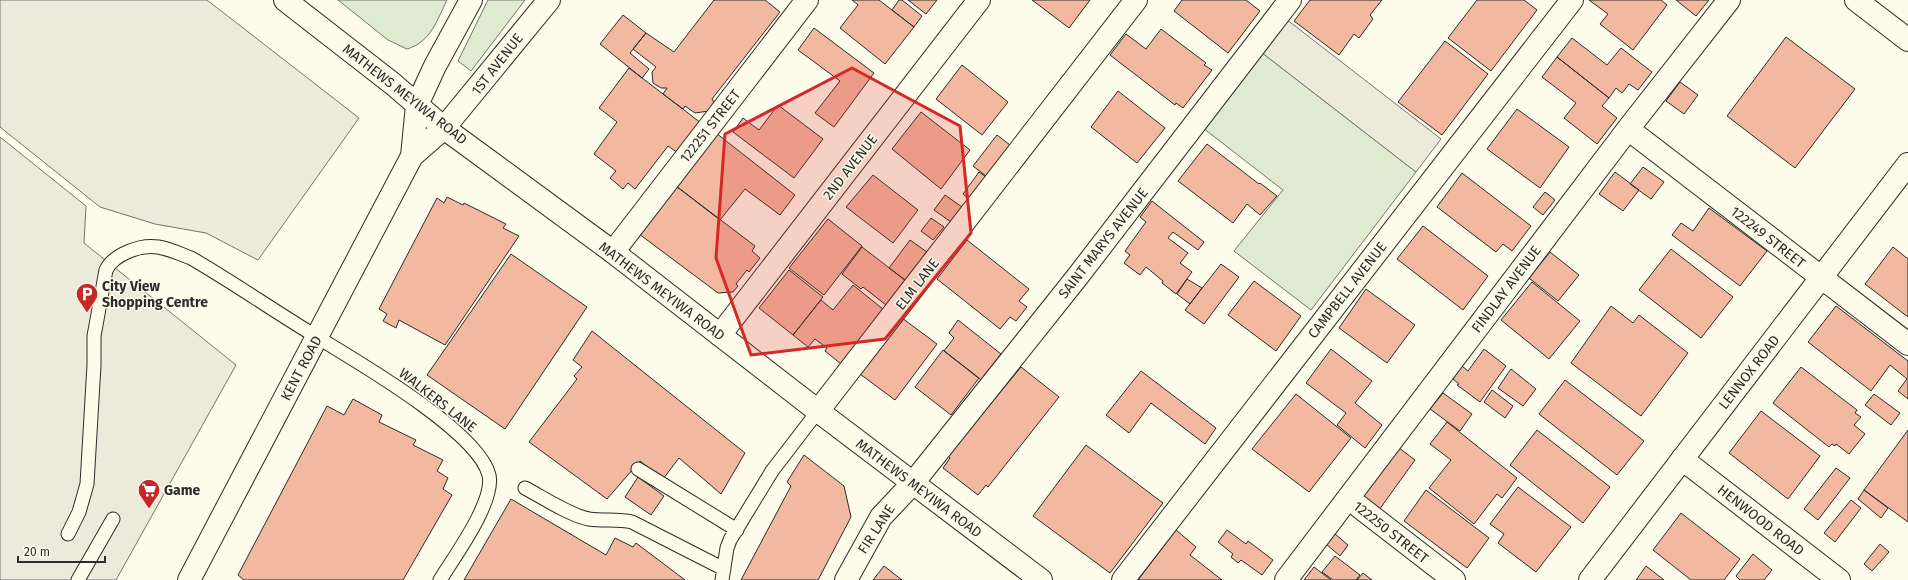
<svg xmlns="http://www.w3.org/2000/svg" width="1908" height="580" font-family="'Fira Sans',sans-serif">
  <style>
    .green { fill: #deebd1; stroke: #74746e }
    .parking { fill: #eceadb; stroke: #74746e }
    .building { fill: #f2b8a0; stroke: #2b2b2b }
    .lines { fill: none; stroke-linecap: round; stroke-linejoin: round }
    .lane-casing { stroke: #2b2b2b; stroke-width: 15 }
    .street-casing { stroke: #2b2b2b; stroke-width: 24 }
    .secondary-casing { stroke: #2b2b2b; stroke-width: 24 }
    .lane { stroke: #fdfbea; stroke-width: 13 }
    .street { stroke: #fdfbea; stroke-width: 22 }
    .secondary { stroke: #fdfbea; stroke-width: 22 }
    .marked { fill: #d62828; fill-opacity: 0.2; stroke: #d62828; stroke-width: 3; stroke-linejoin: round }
    .labels { text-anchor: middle; stroke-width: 3; stroke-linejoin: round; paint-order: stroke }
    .street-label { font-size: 14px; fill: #2b2b2b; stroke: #fdfbea }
    .poi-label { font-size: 14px; font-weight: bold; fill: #2b2b2b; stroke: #fdfbea; text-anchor: start }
  </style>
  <rect width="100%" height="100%" fill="#fdfbea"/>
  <path class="green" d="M338,0h109c-10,20 -16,42 -40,49l-19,-9z
    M488,0h37l-54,71 -13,-10z
    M1261,52l155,120 -105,138 -77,-59 49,-61 -80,-62z"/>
  <path class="parking" d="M0,0h207l152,118 -101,142 -52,-27 -51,-9 -55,-17 -100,-80z
    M1286,19l155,120 -25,33 -155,-120z
    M0,137l86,69 -2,37 152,122 -120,215h-116z"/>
  <path class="building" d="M714,0h51l15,12 -68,87 3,5 -6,7 -14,2 -10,-7 -2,3 -20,-15 4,-6h-6l-8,-5 -1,-11 4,-5 -23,-18 13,-16 28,19z
    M852,0h27l35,27 -29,37 -45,-36 18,-23z
    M899,0h3l20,16 -8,11 -22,-17z
    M908,0h29l-11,14z
    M1032,0h58l-21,28z
    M1182,0h64l14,11 -32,42 -54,-42z
    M1310,0h72l-12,15 3,4 -14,19 -5,-4 -15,21 -45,-34z
    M1477,0h47l13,10 -46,61 -43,-33z
    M1589,0h72l6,5 -34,45 -33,-26 8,-10z
    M1676,0h33l-13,16z
    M623,15l23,18 -16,20 19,16 -7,9 -42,-34z
    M814,28l60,45 -40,54 -19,-14 25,-32 -42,-31z
    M1161,29l45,34 -2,2 8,5 -29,38 -7,-5 -1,2 -65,-50 16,-21 20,15z
    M1786,37l69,52 -60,79 -68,-52z
    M1572,38l35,27 14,-17 31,24 -14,18 -9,-6 -7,9 -6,-5 -7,10 -52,-41z
    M1445,41l43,33 -46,61 -44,-33z
    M1557,57l52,41 -7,8 15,12 -20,26 -33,-26 12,-15 -34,-26z
    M962,65l46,37 -26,33 -46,-36z
    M629,68l72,55 -23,30 -10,-7 -33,43 -7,-6 -5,6 -13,-11 6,-7 -22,-17 23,-32 -18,-14z
    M1680,82l18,13 -14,19 -18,-13z
    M1118,91l47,37 -28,35 -46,-36z
    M778,105l45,34 -29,39 -61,-46 10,-14 16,12z
    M1517,109l52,38 -29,41 -53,-39z
    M921,112l49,38 -29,39 -49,-40z
    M716,133l79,62 -15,20 -35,-26 -25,31 -44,-34z
    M997,135l13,10 -24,31 -13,-10z
    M1207,144l52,40 1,-1 17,13 -17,19 -13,-11 -14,19 -55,-42z
    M1643,167l21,15 -13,17 -21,-15z
    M979,172l7,5 -17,22 -6,-5z
    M1615,172l24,18 -16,21 -24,-17z
    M1462,173l69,53 -19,25 -9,-7 -7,8 -59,-45z
    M873,175l45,35 -25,33 -47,-36z
    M676,186l79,60 -3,5 8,7 -11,14 -2,-2 -11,14 2,2 -5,6 -15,1 -79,-59z
    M1545,192l10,8 -12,15 -10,-8z
    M945,195l17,12 -11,15 -17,-12z
    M447,197l16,8 1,-2 42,21 -3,4 16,8 -74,109 -46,-25 -3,8 -13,-7 4,-7 -8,-5 58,-111 7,5z
    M1152,201l52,41 -6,8 -25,-18 -5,6 20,15 -8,10 12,9 -16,22 -14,-11 1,-2 -17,-14 -6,8 -16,-12 6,-8 -5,-4 21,-29 -6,-5z
    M1709,208l58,43 -27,35 -68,-51 9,-12 12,8z
    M931,218l13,9 -11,13 -12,-9z
    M828,219l34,27 -38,49 -35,-27z
    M1423,226l65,50 -25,34 -66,-51z
    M910,240l17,12 -22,28 -16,-12z
    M967,240l62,49 -10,12 8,6 -11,14 -6,-4 -10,12 -63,-50z
    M862,247l43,33 -19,25 -23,-18 -2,2 -19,-15z
    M1893,247l15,12v58l-43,-33z
    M1671,249l62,48 -32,41 -62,-48z
    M1550,252l29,23 -21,26 -29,-23z
    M511,254l76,53 -82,122 -78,-54z
    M1221,264l18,13 -35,47 -19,-14z
    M789,270l34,27 -30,38 -34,-27z
    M1187,279l15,9 -12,16 -13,-10z
    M1254,281l47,35 -25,35 -48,-36z
    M1532,282l48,39 -31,38 -48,-39z
    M853,285l31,25 -43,54 -16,-13 2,-3 -12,-9 -7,8 -15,-12 28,-35 12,10z
    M1366,289l49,36 -28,38 -48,-35z
    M1611,306l22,17 6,-8 49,38 -47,63 -70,-53z
    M1836,306l72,55v38l-10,-8 9,-12 -17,-14 -19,26 -63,-49z
    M902,318l35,26 -42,56 -35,-26z
    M958,320l43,34 -20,26 -37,-29 10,-13 -5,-5z
    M592,331l153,122 -24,41 -42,-36 -16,21 -23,-18 -33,38 -78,-57 48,-63 -3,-3 8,-9 -9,-7z
    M1331,349l41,32 -17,22 27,22 -17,23 -28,-23 9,-12 -40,-30z
    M1484,349l22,17 -26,36 -23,-17 2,-1 -6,-5 9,-13 6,5z
    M943,350l36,28 -28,37 -36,-28z
    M1021,367l38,30 -71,90 -2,-2 -8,10 -35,-27 7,-10 -2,-2z
    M1801,367l56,43 -2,3 6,4 -7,8 11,9 -16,20 -13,-10 -1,2 -3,-2 -3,3 -56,-44z
    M1511,369l25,20 -13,17 -25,-18z
    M1141,371l75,57 -11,16 -54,-41 -22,30 -23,-18z
    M1565,380l79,61 -27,34 -78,-61z
    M1492,390l21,16 -8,12 -21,-16z
    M1443,393l29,21 -12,17 -30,-22z
    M1296,394l55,44 -42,54 -57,-43z
    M1874,394l26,19 -9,12 -26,-20z
    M353,399l29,16 -3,7 37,18 -3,5 30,15 -6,11 11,7 -5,11 9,6 -49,85h-159l-6,-5 89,-169 17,9z
    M1761,411l59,45 -32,43 -59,-46z
    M1447,422l70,56 -15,20 -5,-4 -23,30 -45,-36 22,-28 -21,-16z
    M1537,430l73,57 -27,36 -73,-58z
    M1908,430v92l-44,-32z
    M1086,445l77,58 -53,70 -77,-57z
    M1398,447l17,13 -36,50 -17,-12z
    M804,455l40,31 7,31 -33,63h-77l50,-94 -4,-4z
    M1836,468l14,10 -32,42 -14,-11z
    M638,477l26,19 -13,19 -26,-18z
    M1518,487l53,40 -35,45 -38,-29 6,-9 -14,-10z
    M1426,490l63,48 -22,30 -63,-47z
    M1864,490l24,18 -7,10 -23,-19z
    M511,499l95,56 9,-17 18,9 3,-4 49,37h-221z
    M1851,500l10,8 -26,34 -11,-9z
    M1681,513l59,46 -16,21h-33l-38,-30z
    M1176,530l20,17 -6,8 32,25h-84z
    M1227,530l19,14 2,-3 25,19 -11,15 -21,-15 -3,3 -7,-6 2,-3 -15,-12z
    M1334,533l14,12 -8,11 -14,-12z
    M1880,544l9,8 -17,19 -8,-7z
    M1753,554l19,16 -8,10h-24l-4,-4z
    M1335,556l25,19 -4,5h-23l-11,-8z
    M884,566l18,14h-29z
    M1646,566l18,14h-28z
    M1314,567l17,13h-27z
    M1363,573l9,7h-15z"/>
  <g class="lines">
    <g class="lane-casing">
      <path id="lane" d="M638,469l99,61
        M525,488c17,9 46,28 64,31 15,2 29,0 43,3l92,47
        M68,534l11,-22 8,-28 7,-119v-29l12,-66c8,-16 35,-26 52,-23 12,2 22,7 33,11 43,25 83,53 126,79 39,24 161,94 172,138 6,27 -35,82 -49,105
        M78,580l35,-61
        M722,580l5,-32 3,-8 42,-69 46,-60"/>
    </g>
    <g class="street-casing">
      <path id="street" d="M1628,129l280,215
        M613,252l194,-252
        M720,335l259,-335
        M818,411l318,-411
        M1682,459l157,121
        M1348,498l106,82
        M846,580l35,-63 32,-34 165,-207 212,-276
        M1123,580l449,-580
        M1286,580l342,-451 101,-129
        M1590,580l318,-416"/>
    </g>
    <g class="secondary-casing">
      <path id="secondary" d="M285,0l108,84 51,44 169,124 205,159 223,169
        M1856,0l52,40
        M412,156l5,-51 18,-39 36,-66
        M189,580l223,-424 32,-28 105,-128"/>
    </g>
    <use href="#lane" class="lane"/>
    <use href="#street" class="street"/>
    <use href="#secondary" class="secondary"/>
  </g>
  <path class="marked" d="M852,68l108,58 11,107 -86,106 -134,16 -35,-97 9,-124z"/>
  <defs>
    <g id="parking-pin" transform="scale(1.15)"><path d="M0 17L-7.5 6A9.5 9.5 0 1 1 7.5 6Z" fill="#c62828" stroke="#fdfbea"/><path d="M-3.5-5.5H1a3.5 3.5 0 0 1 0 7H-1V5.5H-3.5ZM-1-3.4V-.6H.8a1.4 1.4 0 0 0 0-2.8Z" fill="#fff"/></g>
    <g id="supermarket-pin" transform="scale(1.15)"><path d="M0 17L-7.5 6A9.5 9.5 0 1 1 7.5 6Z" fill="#c62828" stroke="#fdfbea"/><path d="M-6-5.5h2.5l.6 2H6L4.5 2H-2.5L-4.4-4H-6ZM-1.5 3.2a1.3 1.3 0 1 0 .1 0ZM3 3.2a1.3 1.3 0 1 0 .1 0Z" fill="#fff"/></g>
  </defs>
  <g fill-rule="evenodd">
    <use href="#parking-pin" x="87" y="294"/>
    <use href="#supermarket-pin" x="149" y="490"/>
  </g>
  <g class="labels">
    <g class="street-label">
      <text transform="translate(497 64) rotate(-52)" y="5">1ST AVENUE</text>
      <text transform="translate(405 94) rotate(38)" y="5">MATHEWS MEYIWA ROAD</text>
      <text transform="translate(710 126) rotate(-52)" y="5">122251 STREET</text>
      <text transform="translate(850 167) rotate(-52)" y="5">2ND AVENUE</text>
      <text transform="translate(1768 237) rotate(38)" y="5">122249 STREET</text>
      <text transform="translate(1103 243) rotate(-52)" y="5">SAINT MARYS AVENUE</text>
      <text transform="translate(917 284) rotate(-52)" y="5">ELM LANE</text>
      <text transform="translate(1506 289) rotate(-53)" y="5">FINDLAY AVENUE</text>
      <text transform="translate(1347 290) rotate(-52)" y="5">CAMPBELL AVENUE</text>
      <text transform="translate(662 291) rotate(37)" y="5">MATHEWS MEYIWA ROAD</text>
      <text transform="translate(301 368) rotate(-62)" y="5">KENT ROAD</text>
      <text transform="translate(1749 372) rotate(-52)" y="5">LENNOX ROAD</text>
      <text transform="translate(438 400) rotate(38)" y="5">WALKERS LANE</text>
      <text transform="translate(919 488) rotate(37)" y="5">MATHEWS MEYIWA ROAD</text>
      <text transform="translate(1761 520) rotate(38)" y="5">HENWOOD ROAD</text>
      <text transform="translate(876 529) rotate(-57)" y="5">FIR LANE</text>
      <text transform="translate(1391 532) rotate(38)" y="5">122250 STREET</text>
    </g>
    <g class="poi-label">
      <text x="102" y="291">City View<tspan x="102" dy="16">Shopping Centre</tspan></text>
      <text x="164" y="495">Game</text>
    </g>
  </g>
  <path d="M18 556v6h87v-6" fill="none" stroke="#2b2b2b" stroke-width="2"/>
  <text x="24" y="556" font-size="12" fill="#2b2b2b" stroke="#fdfbea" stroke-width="3" paint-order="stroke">20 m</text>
</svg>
